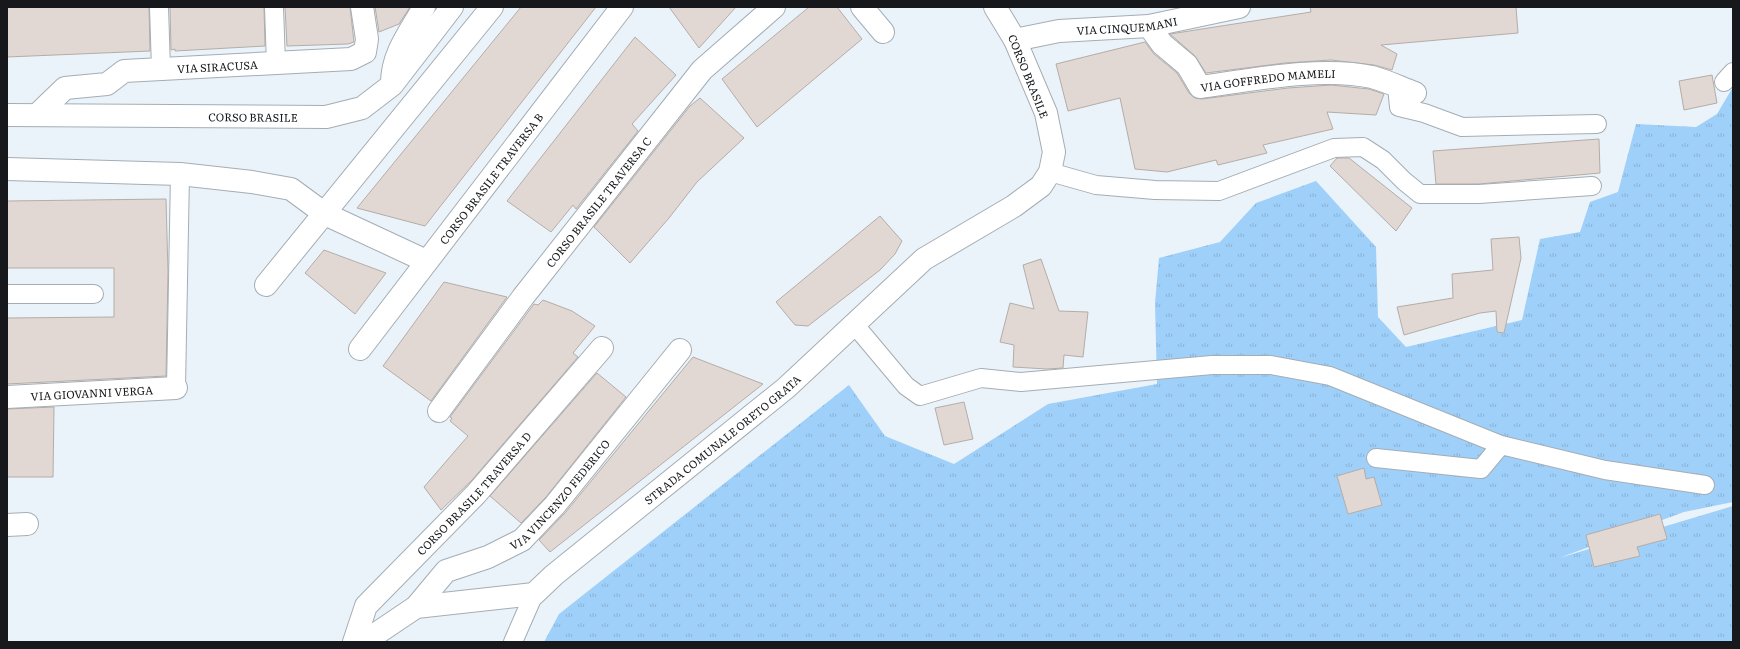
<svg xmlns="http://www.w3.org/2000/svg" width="1740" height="649" font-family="Literata,serif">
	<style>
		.grass { fill: url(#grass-tufts) }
		.building { fill: #e2d8d3; stroke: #b5aca7 }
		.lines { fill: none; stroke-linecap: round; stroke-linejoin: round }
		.lane-casing { stroke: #a5adb4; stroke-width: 20 }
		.street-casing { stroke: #a5adb4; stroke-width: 24 }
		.lane { stroke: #fff; stroke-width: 18 }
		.street { stroke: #fff; stroke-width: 22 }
		.labels { text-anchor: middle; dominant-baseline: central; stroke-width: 3; stroke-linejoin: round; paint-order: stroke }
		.street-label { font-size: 11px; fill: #16181b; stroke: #fff }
	</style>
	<defs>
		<pattern id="grass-tufts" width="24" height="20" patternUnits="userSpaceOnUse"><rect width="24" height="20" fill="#9fd0fa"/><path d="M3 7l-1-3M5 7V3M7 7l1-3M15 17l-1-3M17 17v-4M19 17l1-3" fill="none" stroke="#88b2d6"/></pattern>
	</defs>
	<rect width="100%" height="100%" fill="#eaf3fa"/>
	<path class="grass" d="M1733,87V502L1684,512L1559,558L1733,506V642H544L559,614L849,385L885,436L954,464L1048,404L1157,384L1155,303L1159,258L1220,242L1256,203L1316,181L1376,247L1378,317L1406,347L1522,320L1540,239L1580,232L1590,202L1618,192L1636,124L1696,127L1717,114Z"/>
	<path class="building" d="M7,7H149L150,51L7,57Z
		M170,7H264L265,46L175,51V49L171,50Z
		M285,7H350L354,42L348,44L287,46Z
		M375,7H410L399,24L379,32Z
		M521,7H596L425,226L357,208Z
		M669,7H736L699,48Z
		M809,7H837L862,39L757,127L722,79Z
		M1310,7H1516L1518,33L1381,45L1397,54L1392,70L1374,65L1331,60L1285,63L1206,73L1195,56L1170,34L1311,12Z
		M635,37L676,75L632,124L638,131L576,209L573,205L551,232L507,201Z
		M1145,42L1154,54L1177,73L1189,93L1195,98L1202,99L1288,88L1331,85L1369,89L1384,94L1376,115L1327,112L1333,129L1263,145L1267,153L1218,165L1216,160L1167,172L1135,169L1120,98L1068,111L1056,64Z
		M1712,75L1717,103L1684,110L1679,81Z
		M700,98L744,138L697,182L669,218L630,263L594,227L690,106Z
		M1599,139L1600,173L1479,184H1436L1433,151Z
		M1337,158H1349L1412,208L1396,231L1330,166Z
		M166,199L168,272L166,376L7,384V318L114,317V268H7V201Z
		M880,216L902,241L895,254L880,270L808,326L795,325L776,302Z
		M1519,237L1521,258L1504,333L1497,332L1496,311L1480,313L1404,335L1397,307L1453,298L1452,274L1493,270L1491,239Z
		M324,250L386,273L355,314L305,273Z
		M1041,259L1059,311L1088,312L1083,357L1064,355L1063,368L1047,369L1013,367L1014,345L1000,342L1010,303L1034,309L1023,265Z
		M444,282L507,297L431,401L383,366Z
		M543,300L572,311L595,326L573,353L578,357L472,480L441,510L424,487L468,436L450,421L452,418L450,417L534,304L538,305Z
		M693,357L763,384L550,552L539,540L565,513Z
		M597,373L626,397L546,497L521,523L490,496Z
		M964,402L973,439L944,445L935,408Z
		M54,407L53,477H7V409Z
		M1364,468L1366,479L1374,477L1382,505L1348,514L1337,476Z
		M1660,514L1667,539L1637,547L1640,556L1594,567L1586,535Z"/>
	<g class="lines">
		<defs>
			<path id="lane" d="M159,7L161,69
				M274,7L276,64
				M1724,82L1733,72
				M1397,86L1399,107L1424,113L1462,127L1597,124
				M1050,172L1096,185L1155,190L1219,191L1334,148L1363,147L1383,160L1404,181L1420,194H1479L1592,186
				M7,294H94
				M854,324L906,386L920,396L981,378L1021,382L1212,365H1271L1330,376L1501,445L1605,470L1705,485
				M176,388L180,174
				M1376,458L1481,469L1501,445
				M513,642L534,594"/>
			<g id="street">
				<path d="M862,7L883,32"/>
				<path id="s1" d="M1149,26L1162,44L1187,65L1200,87C1251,80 1322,66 1372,77C1387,81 1401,88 1415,93"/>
				<path id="s2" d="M1015,40L1059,31L1149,26L1239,7"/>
				<path d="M392,83C392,54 410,32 424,7"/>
				<path id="s3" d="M7,115L326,117L362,108L392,85L452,7"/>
				<path id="s4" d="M37,115L65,88L107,84L124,71L351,59L365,52L367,39L362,7"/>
				<path d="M7,169L180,174L252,182L291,189L325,214L426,261"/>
				<path d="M266,285L492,7"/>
				<path id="s5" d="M360,349L622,7"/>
				<path id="s6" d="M7,397L176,388"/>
				<path id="s7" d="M439,411L523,297L702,70L774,7"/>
				<path d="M7,525L27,524"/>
				<path id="s8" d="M416,607L446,571L488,557L522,540L555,505L680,350"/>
				<path id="s9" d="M354,642L366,606L476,494L602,348"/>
				<path id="s10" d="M364,642L416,607L534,594L554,575L786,388L924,259L1014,206L1041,186L1050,172L1054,152L1046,113L1015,40L995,7"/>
			</g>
		</defs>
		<use href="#lane" class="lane-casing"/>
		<use href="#street" class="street-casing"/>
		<use href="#lane" class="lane"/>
		<use href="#street" class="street"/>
	</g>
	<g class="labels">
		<g class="street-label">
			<text stroke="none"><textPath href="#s2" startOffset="113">VIA CINQUEMANI</textPath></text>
			<text stroke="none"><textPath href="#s4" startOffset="196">VIA SIRACUSA</textPath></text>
			<text transform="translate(1029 76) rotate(68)">CORSO BRASILE</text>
			<text stroke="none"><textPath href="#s1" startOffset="149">VIA GOFFREDO MAMELI</textPath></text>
			<text stroke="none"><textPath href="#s3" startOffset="246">CORSO BRASILE</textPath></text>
			<text stroke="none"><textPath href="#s5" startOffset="215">CORSO BRASILE TRAVERSA B</textPath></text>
			<text stroke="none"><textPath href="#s7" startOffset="263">CORSO BRASILE TRAVERSA C</textPath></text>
			<text stroke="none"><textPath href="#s6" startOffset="85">VIA GIOVANNI VERGA</textPath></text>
			<text stroke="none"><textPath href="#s10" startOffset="425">STRADA COMUNALE ORETO GRATA</textPath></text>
			<text stroke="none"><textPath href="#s8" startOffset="188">VIA VINCENZO FEDERICO</textPath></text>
			<text stroke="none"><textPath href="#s9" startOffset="194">CORSO BRASILE TRAVERSA D</textPath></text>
		</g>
	</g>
	<rect width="1740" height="649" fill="none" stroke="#16181b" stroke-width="16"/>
</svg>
